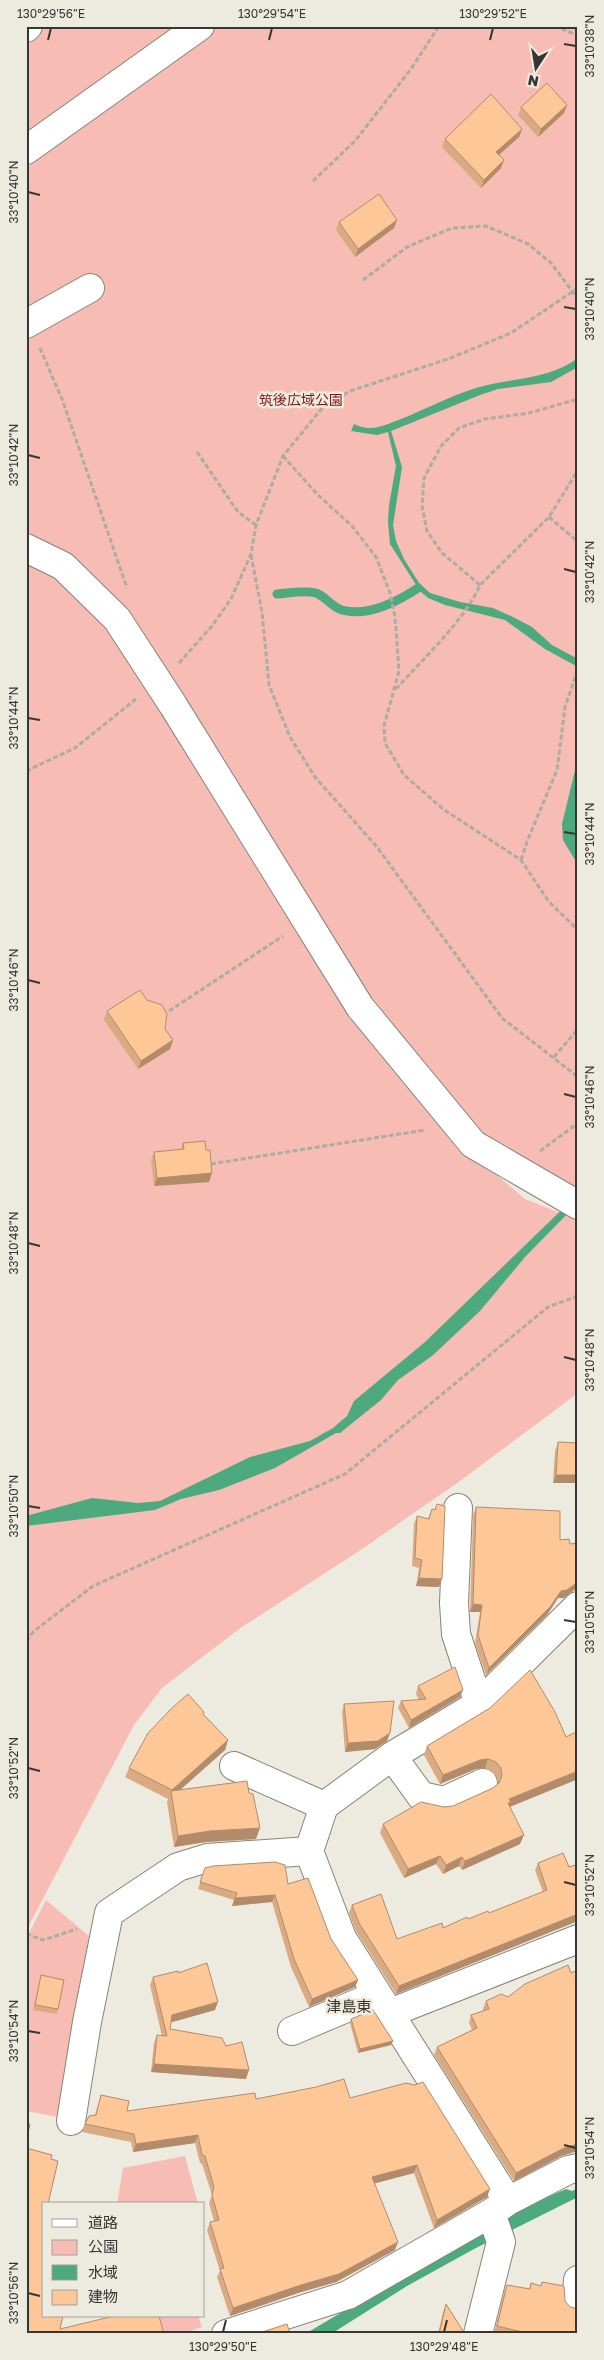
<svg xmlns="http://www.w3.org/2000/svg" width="604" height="2360" font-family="'Golos Text','Noto Sans JP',sans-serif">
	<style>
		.green { fill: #f7bcb3 }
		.water { fill: #4da97e }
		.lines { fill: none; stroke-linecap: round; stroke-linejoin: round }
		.stream { stroke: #4da97e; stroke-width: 9 }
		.minor-casing { stroke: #868479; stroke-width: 30 }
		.path { stroke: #adaba2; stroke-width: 3; stroke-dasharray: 5 2.5; stroke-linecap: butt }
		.minor { stroke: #fff; stroke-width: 28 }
		.wall { fill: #daab83 }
		.shaded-wall { fill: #b28b6a }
		.building { fill: #fec798; stroke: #b28b6a }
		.ticks { fill: none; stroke: #373632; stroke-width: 2 }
		.labels { text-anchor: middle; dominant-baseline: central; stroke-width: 5; stroke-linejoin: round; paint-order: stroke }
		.park-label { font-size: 14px; fill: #801813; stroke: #edeadf }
		.neighbourhood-label { font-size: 15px; fill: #343229; stroke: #edeadf }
		.neatline { fill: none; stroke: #373632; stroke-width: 2 }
		.ticks-label { font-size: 12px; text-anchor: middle; fill: #373632 }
	</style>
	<rect width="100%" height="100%" fill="#edeadf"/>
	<path class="green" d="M26,26H578V1193L481,1142L371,1006L166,685L26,537Z
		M26,564L49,573L78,598L106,628L453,1138L525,1199L578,1220V1393L460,1481L359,1551L239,1629L162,1688L134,1725L26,1931Z
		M46,1900L89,1936L58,2117L26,2111V1939Z
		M185,2156L198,2204H117L123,2168Z
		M154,2316H198L202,2327L182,2334H159Z"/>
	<path class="water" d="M578,358V367L551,382L498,389L480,395L391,431L402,467L393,525L396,541L404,559L419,583L430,593L460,602L493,608L513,617L532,627L552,645L578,659V667L545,649L505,620L445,605L428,598L420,591L390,544L388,522L389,505L396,466L388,432L377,435L351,431L354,424C370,433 385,425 401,419C426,409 450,396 476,388C510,378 548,380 578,358Z
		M578,758V865L563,840L562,824Z
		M578,1194V1203L525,1257L480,1311L432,1356L398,1380L381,1400L340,1433H336L275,1468L219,1490L181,1499L155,1510L26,1526V1516L92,1498L138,1503L160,1501L250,1457L310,1441L333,1428L347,1416L354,1401L425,1342Z
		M578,2188V2197L474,2249L407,2286L331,2334H305L504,2216L566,2189L572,2191Z"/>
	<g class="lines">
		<path class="stream" d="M277,594C290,593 304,590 316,593C325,596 332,607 342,610C368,617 397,602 418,588"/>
		<defs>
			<path id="minor" d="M26,28L28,26
				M26,150L200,26
				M26,324L90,288
				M26,548L63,566L117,619L173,705L360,1007L473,1144L578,1205
				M458,1508L454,1603L456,1634L479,1704
				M392,1756L421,1796L444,1801L483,1783
				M234,1766L324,1806
				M390,2013L578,1939
				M292,2031L377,1995
				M71,2121L87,2022L109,1913L178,1867L207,1858L309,1851
				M508,2201L342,1938L309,1851L324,1806L392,1756L479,1704L578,1606
				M576,2302L578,2280
				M226,2334L348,2295L491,2213L508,2201L568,2170L578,2168
				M478,2334L501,2242L491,2213"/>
		</defs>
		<use href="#minor" class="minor-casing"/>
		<path class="path" d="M457,26H556L578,36
			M313,181L355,141L411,69L439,26
			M363,280L407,247L452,228L486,226L528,244L551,263L578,299
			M40,348L62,399L127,588
			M197,452L238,512L256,525
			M283,456L318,495L352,526L376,557L390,593L395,617L399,671L384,726L385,743L404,775L443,809L521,860L549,902L578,930
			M549,517L578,542
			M251,555L262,612L269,685L290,737L315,777L377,847L502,1018L578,1077
			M480,585L442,553L427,531L422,506L424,478L441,446L459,428L485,419L529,413L578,399
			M179,663L212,626L231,599L251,554L256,525L283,456L323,407L350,391L448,359L511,333L578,288
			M396,689C422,660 465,620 480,585L549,517L578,470
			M26,771L75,748L136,699
			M521,860L528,839L557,770L565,707L578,669
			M169,1011L283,936
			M554,1057L578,1029
			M540,1151L578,1123
			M211,1164L425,1130
			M26,1641L34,1631L93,1586L345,1474L548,1307L578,1296
			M26,1934L43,1940L77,1929"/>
		<use href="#minor" class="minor"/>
	</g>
	<path class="wall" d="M521,107L564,113L538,137L518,115Z
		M522,129L519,137L499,155L501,168L481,188L442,147L445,139Z
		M339,222L394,228L355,257L336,230Z
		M107,1011L165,1029L173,1040L170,1049L138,1069L104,1020Z
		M183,1143L206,1150L212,1173L209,1182L154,1186L151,1160L154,1152L181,1150Z
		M558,1442L578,1443L553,1483L555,1451Z
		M437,1504L439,1587L416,1586L419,1568L412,1566L414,1524L417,1516L428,1519L432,1509L435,1510Z
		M476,1507L570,1544L574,1590L564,1598H558L547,1615L486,1675L475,1643L480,1612H470L473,1515Z
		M418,1686L460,1697L409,1728L398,1708L401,1701L419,1700L416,1694Z
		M344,1704L390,1733L387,1741L375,1749L345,1752L342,1712Z
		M490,1708L578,1779L510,1807L520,1844L462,1870L459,1866L443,1874L436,1864L404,1878L380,1833L383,1824L444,1807L453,1806L493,1788L498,1784L497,1777L492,1771L485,1768L476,1769L440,1784L424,1755L427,1746Z
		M203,1714L228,1740L225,1750L180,1790L256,1839L206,1842L174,1847L167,1802L168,1799L125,1777L129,1768Z
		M538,1863L569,1867L578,1864V1921L396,1994L356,1931L349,1913L352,1905L397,1939L443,1928L468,1919L489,1913L543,1892L535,1870Z
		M205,1868L288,1884L331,1939L358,1980L355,1987L309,2007L291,1967L272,1902L232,1906L234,1900L198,1889Z
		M178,1973L215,2010L171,2022L170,2029L226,2046L246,2079L151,2072L154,2043L157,2035L162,2036L150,1985L153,1977Z
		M571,1973L561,2156L514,2181L434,2055L437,2047L472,2030L469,2023L471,2015L483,2011V2009L486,2001L508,1997Z
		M41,1975L58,2009L57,2014L33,2010Z
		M351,2019L393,2041L391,2045L358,2053L350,2023Z
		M101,2095L127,2111L256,2099L350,2098L487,2197L434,2228L414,2173L374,2183L395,2250L336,2282L298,2293L230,2316L217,2277L220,2271L207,2230L210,2222L214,2221L209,2203L212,2195L202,2164L200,2163L195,2143L133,2152L131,2142L82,2132L85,2124L95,2115Z
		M542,2282L565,2301L578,2334H494L504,2293L507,2285L529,2289L531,2283L541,2286Z
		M446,2304L465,2334H438L443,2312Z"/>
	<path class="shaded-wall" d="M567,105L564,113L538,137L541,129Z
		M522,129L519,137L493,160L496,152Z
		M504,160L501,168L481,188L484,180Z
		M397,220L394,228L355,257L358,249Z
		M173,1040L170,1049L138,1069L141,1061Z
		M212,1173L209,1182L154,1186L157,1178Z
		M556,1475H578V1483H553Z
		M419,1578L442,1579L439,1587L416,1586Z
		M577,1582H578V1589L574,1590L564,1598H558L547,1615L486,1675L489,1668L561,1591Z
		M473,1604L482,1605L480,1612H470Z
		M463,1690L460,1697L409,1728L411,1720Z
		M390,1733L387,1741L375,1749L345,1752L348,1743Z
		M228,1740L225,1750L172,1797V1790Z
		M488,1759L485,1768L476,1769L440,1784L443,1775L480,1760Z
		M578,1771V1779L509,1807L508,1812L509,1799Z
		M260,1828L256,1839L206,1842L174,1847L178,1836L210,1831Z
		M524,1835L520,1844L462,1870L465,1861Z
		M440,1856L436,1864L404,1878L408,1869Z
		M462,1857L459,1866L443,1874L446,1865Z
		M275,1895L272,1902L232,1906L235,1898Z
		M578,1914V1921L396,1994L399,1986Z
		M358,1980L355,1987L309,2007L312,1999Z
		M218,2002L215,2010L169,2023L172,2015Z
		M393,2041L391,2045L358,2053L360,2049Z
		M154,2064L249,2070L246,2079L151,2072Z
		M198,2135L195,2143L133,2152L136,2144Z
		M578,2144V2151L561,2156L514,2181L516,2173L564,2148Z
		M417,2165L414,2173L369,2185L372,2177Z
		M490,2189L487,2197L434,2228L437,2220Z
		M398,2242L395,2250L336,2282L298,2293L230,2316L233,2308Z"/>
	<path class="building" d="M547,83L567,105L541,129L521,107Z
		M491,94L522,129L496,152L504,160L484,180L445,139Z
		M379,194L397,220L358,249L339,222Z
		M140,990L147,1000L162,1005L167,1014L165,1029L173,1040L141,1061L107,1011Z
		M205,1141L206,1150H210L212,1173L157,1178L154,1152L184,1149L183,1143Z
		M558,1442L578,1443V1475H556Z
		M437,1504L445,1506L442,1579L419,1578L422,1560L415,1558L417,1516L429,1519L432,1509L435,1510Z
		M476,1507L560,1511V1540L569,1539L570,1544L578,1543V1582L567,1590L561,1591L550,1607L489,1668L478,1635L482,1605L473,1604Z
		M455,1667L463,1690L411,1720L401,1701L426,1699L418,1686Z
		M530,1670L555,1712L566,1737L578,1731V1771L509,1799L511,1803H508L524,1835L465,1861L462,1857L446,1865L440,1856L408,1869L383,1824L421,1802L444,1807L453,1806L493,1788L499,1783L502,1776L501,1768L496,1762L488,1759L480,1760L443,1775L427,1746L490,1708Z
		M188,1694L204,1712L203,1714L228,1740L172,1790L129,1768L148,1733L172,1708Z
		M394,1701L390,1733L378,1741L348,1743L344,1704Z
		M247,1781L249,1793L253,1794L260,1828L210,1831L178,1836L171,1791Z
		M563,1853L569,1867L578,1864V1914L399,1986L359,1923L352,1905L381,1894L397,1939L442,1923L443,1928L467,1917L468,1919L488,1911L489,1913L547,1890L538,1863Z
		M275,1862L285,1865L288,1884L308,1878L331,1939L358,1980L312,1999L294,1959L275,1895L235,1898L237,1893L200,1882L205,1868L213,1866Z
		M207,1963L218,2002L172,2015L170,2029L222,2038L226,2046L242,2042L249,2070L154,2064L157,2035L167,2036L153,1977L178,1971V1973Z
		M568,1965L571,1973L578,1970V2144L564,2148L516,2173L437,2047L477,2028L471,2015L489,2009L486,2001L501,1994L508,1997L525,1984Z
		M41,1975L64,1980L58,2009L35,2005Z
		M373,2010L393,2041L360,2049L351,2019Z
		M344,2079L350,2098L406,2083L415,2085L423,2082L490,2189L437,2220L417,2165L372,2177L398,2242L339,2274L301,2285L233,2308L220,2269L224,2268L210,2222L219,2220L212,2195L214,2187L205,2156L202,2155L198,2135L136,2144L134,2134L85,2124L89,2116L96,2115L101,2095L129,2101L127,2111L255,2093L256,2099L316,2087Z
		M26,2123L30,2124L26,2143Z
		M26,2148L52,2155L51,2159L58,2161L48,2204H44L43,2225H44V2316H63L60,2329L114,2316H159L164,2334H26Z
		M542,2282L564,2286L565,2301L570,2307L578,2309V2334H531L497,2326L507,2285L530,2289L531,2283L541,2286Z
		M446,2304L465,2334H439Z
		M287,2324L290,2334H256Z"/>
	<path class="ticks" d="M48,40L51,28M269,40L272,28M490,40L493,28M564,44L576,46M28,192L40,195M564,307L576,309M28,455L40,458M564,569L576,572M28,718L40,720M564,832L576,834M28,980L40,983M564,1094L576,1097M28,1243L40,1246M564,1357L576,1360M28,1506L40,1508M564,1620L576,1622M28,1768L40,1771M564,1882L576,1885M28,2031L40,2033M564,2145L576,2148M28,2293L40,2296M223,2332L226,2320M444,2332L447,2320"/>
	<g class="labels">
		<g class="park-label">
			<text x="301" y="399">筑後広域公園</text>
		</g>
		<g class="neighbourhood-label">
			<text x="349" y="2006">津島東</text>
		</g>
	</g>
	<rect width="604" height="2360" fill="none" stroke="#edeadf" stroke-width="55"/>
	<rect x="42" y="2202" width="162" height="115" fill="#edeadf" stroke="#a4a29a"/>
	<rect x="52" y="2219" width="25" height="8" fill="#ffffff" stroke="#a4a29a"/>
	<text x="88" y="2228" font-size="15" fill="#373632">道路</text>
	<rect x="52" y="2240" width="25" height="15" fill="#f7bcb3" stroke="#a4a29a"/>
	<text x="88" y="2252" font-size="15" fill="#373632">公園</text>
	<rect x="52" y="2265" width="25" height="15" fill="#4da97e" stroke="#a4a29a"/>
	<text x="88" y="2278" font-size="15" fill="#373632">水域</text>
	<rect x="52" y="2290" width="25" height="15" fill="#fec798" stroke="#a4a29a"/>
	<text x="88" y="2302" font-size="15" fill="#373632">建物</text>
	<g transform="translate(536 68) rotate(192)" stroke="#edeadf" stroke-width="4" paint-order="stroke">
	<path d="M0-4L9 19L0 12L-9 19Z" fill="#373632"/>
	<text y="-8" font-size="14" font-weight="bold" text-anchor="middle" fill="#373632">N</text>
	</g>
	<rect x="28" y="28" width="548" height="2304" class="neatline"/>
	<g class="ticks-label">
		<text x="51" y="18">130°29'56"E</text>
		<text x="272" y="18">130°29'54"E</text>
		<text x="493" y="18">130°29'52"E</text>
		<text transform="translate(590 46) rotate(-90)" y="4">33°10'38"N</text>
		<text transform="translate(14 192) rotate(-90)" y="4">33°10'40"N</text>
		<text transform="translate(590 309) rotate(-90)" y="4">33°10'40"N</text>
		<text transform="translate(14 455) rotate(-90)" y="4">33°10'42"N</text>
		<text transform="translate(590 572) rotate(-90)" y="4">33°10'42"N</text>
		<text transform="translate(14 718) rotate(-90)" y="4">33°10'44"N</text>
		<text transform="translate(590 834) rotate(-90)" y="4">33°10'44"N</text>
		<text transform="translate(14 980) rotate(-90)" y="4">33°10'46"N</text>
		<text transform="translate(590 1097) rotate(-90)" y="4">33°10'46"N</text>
		<text transform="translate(14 1243) rotate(-90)" y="4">33°10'48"N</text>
		<text transform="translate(590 1360) rotate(-90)" y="4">33°10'48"N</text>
		<text transform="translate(14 1506) rotate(-90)" y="4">33°10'50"N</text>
		<text transform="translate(590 1622) rotate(-90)" y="4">33°10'50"N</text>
		<text transform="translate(14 1768) rotate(-90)" y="4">33°10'52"N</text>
		<text transform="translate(590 1885) rotate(-90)" y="4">33°10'52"N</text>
		<text transform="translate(14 2031) rotate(-90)" y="4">33°10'54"N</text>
		<text transform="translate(590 2148) rotate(-90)" y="4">33°10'54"N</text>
		<text transform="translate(14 2293) rotate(-90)" y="4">33°10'56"N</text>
		<text x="223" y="2351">130°29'50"E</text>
		<text x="444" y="2351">130°29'48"E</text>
	</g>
</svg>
